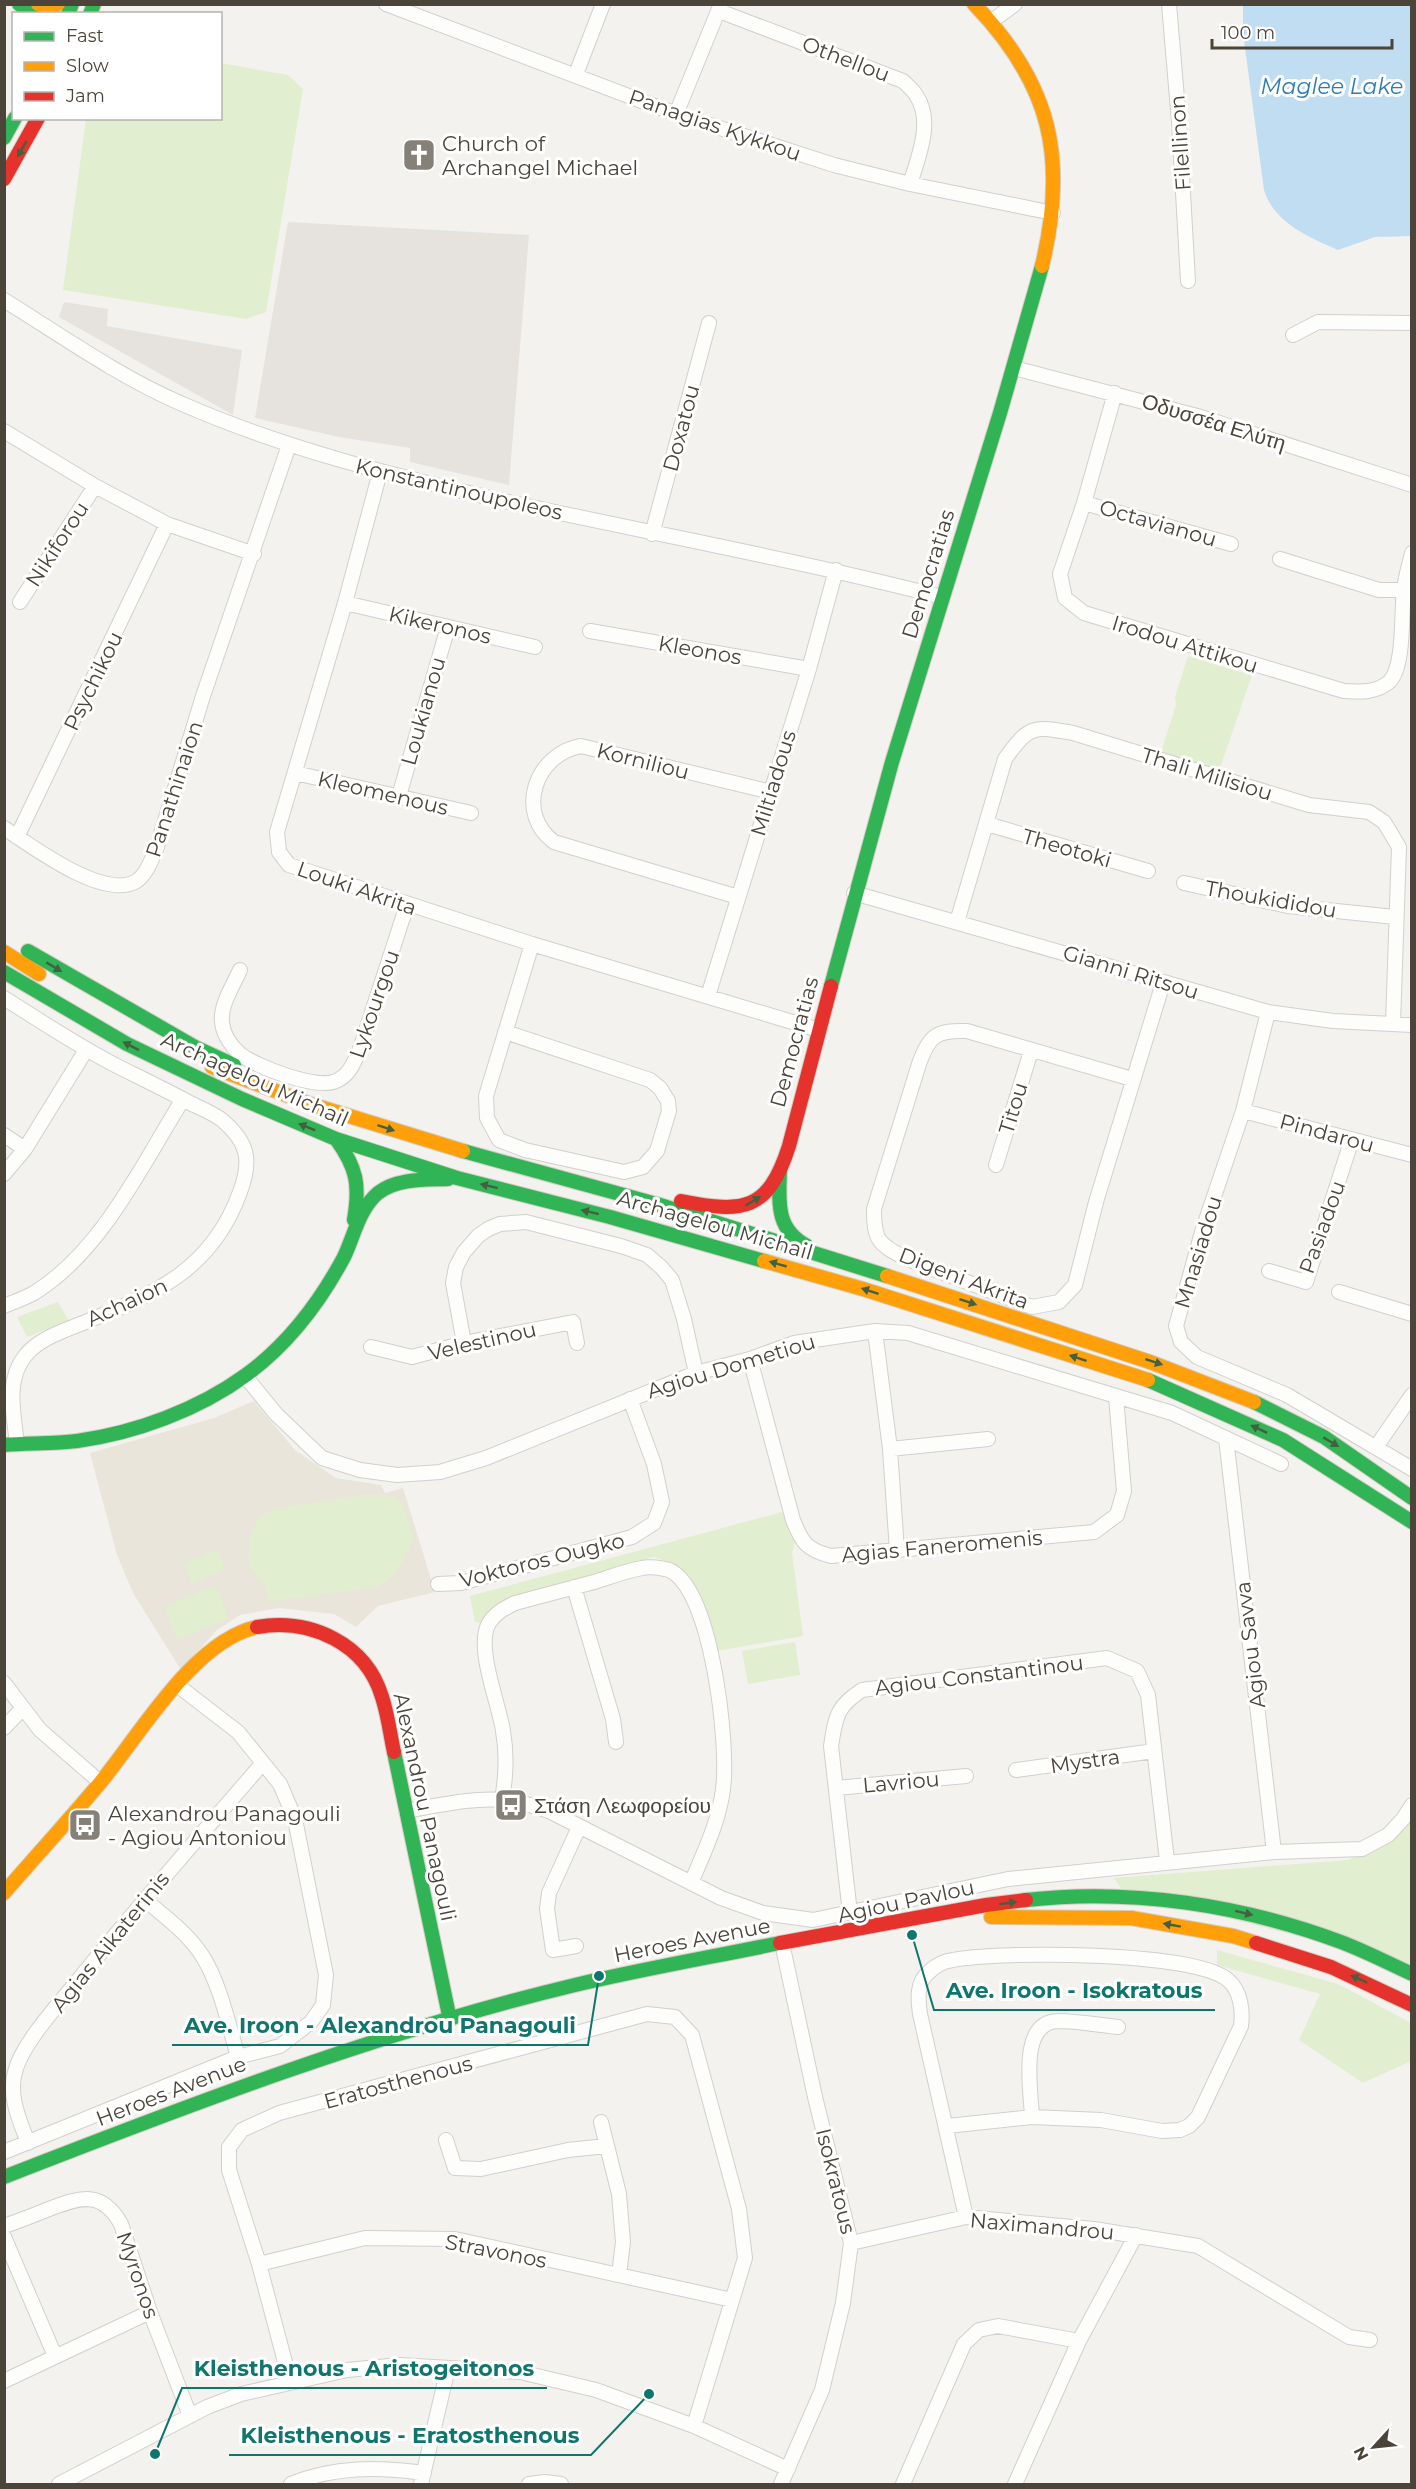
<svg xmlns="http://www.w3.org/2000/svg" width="1416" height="2489" font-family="Montserrat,sans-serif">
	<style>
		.education { fill: #eae5da }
		.green { fill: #e1eecf }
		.parking { fill: #e6e3df }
		.water { fill: #c0ddf1 }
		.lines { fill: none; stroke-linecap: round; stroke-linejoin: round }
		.street-casing { stroke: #d2d0cb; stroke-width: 16 }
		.fast-casing { stroke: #d3cfc5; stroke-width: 16 }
		.slow-casing { stroke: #d3cfc5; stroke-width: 16 }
		.jam-casing { stroke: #d3cfc5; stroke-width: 16 }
		.street { stroke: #fdfdfc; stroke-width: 14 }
		.fast { stroke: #30b455; stroke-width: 14 }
		.slow { stroke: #ff9f0a; stroke-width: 14 }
		.jam { stroke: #e5322d; stroke-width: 14 }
		.oneway { fill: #446040 }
		.labels { text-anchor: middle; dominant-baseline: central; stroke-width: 6; stroke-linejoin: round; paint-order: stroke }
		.street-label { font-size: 21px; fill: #4b4439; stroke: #fff }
		.poi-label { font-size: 21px; fill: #4b4439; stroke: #fff; text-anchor: start }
		.water-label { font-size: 22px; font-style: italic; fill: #2e7ab2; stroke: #fff }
		.leader { fill: none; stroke: #0f766e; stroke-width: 2 }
		.callout-dot { fill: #0f766e; stroke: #fff; stroke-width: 2 }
		.callout-label { font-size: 22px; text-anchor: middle; font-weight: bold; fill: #0f766e; stroke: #fff; stroke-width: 6; stroke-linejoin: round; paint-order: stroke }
	</style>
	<rect width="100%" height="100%" fill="#f4f2ee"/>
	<path class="education" d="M254,1401L295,1450L336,1478L381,1485L385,1493L403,1488L435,1592L378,1606L356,1627L334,1614L279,1608L240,1615L217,1630L181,1670L133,1593L117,1555L90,1453L214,1418Z"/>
	<path class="green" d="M221,63L288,75L303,89L266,312L246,319L63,290L86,119L220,118Z
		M1188,656L1252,675L1219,771L1161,752L1176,705L1175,697Z
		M58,1302L69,1321L27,1337L17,1317Z
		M366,1494L394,1496L401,1503L410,1525L413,1538L409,1549L395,1575L379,1587L268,1602L264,1584L253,1571L248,1559L250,1537L260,1516L274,1509Z
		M782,1512L795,1542L792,1553L803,1636L717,1651C709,1621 704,1585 677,1566C671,1562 661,1560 654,1557L512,1598L483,1624L475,1622L470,1596Z
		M217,1549L225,1569L192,1584L184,1564Z
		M215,1586L229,1618L178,1640L164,1607Z
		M795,1642L800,1675L748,1684L742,1651Z
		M1411,1813V1966L1122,1890L1114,1878L1348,1860L1397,1834Z
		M1217,1950L1338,1984L1411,2023V2061L1363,2083L1299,2040L1320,1994L1217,1965Z"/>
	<path class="parking" d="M288,222L529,235L509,485L410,462V448L339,437L255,418Z
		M64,302L108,309L107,326L242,350L233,415L59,317Z"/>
	<path class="water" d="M1243,5H1411V236L1375,237L1338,250C1309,237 1274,223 1264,190L1243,33Z"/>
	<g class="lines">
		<defs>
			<path id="street" d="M386,4L676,114L834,165L910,184L1053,213
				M1169,4L1179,122L1188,281
				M719,11L903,81C907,85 913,90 916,95C934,121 918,158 910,184
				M992,21L1015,4
				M576,74L603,4
				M676,114L721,4
				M4,300C62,336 118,376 180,403C285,449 394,476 504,501C650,533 797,560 942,597
				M1293,335L1318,322L1412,323
				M1014,368L1201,417L1412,485
				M1115,393L1084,503L1060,574L1065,598L1084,613L1344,691C1360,692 1376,693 1389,682C1405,667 1401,612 1404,590C1405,578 1409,566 1412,553
				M4,431L95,486L167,524L254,554
				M380,472L345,603L277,832L279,852L289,865L532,944L819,1030
				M1084,503L1231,544
				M652,534L709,323
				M1280,559L1379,590H1404
				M20,602L95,486
				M345,603L535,647
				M590,631L809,669
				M295,773L471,813
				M399,796L448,627
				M987,824L1148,871
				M4,828C33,847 102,899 135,882C147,875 152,858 157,847L203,696L289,445
				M17,837L167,524
				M1184,883L1288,906L1395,917
				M854,893L1268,1012L1333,1021L1412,1025
				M738,897L554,842C515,813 535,754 581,746L771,792
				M957,922L1005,759C1029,725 1034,726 1073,733L1309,805L1369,812L1384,822L1399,847L1393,1024
				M240,970C233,986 220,1005 222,1022C223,1034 231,1046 240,1054C257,1067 317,1090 336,1081C350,1075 354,1062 360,1049L407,905
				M708,996L809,669L836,570
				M4,998C42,1022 78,1046 117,1066C141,1078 166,1090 190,1103C200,1108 213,1113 222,1120C248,1142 252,1160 240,1192C212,1270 155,1294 83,1323C63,1331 38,1339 25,1356C5,1381 14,1415 17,1444
				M1268,1012L1243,1111L1202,1232L1176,1326L1181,1342L1197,1357L1287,1395L1412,1469
				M505,1032L650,1080L660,1088L668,1101L669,1111L657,1151L643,1167L624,1172L525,1150L499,1140L487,1118L486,1096L532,944
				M1132,1079L967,1031C937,1030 929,1035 919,1064L874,1209C874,1240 878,1244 905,1258L1032,1307L1059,1302L1075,1285L1096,1202L1163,983
				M1243,1111L1412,1155
				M4,1135L25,1149
				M996,1165L1031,1051
				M4,1174L25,1149L86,1050
				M1269,1271L1306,1282L1352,1139
				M1339,1292L1412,1314
				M4,1306C14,1302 25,1298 34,1293C102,1251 142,1165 183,1099
				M875,1331L890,1449L897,1551
				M464,1343L453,1283L456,1267L464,1252L478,1236L488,1229L500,1224L526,1222L621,1246L647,1255L661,1267L672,1280L684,1319L696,1373
				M371,1347L412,1357L464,1343L573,1322L577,1343
				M750,1359L793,1520C802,1543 807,1550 831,1556L1094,1532L1117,1515L1124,1491L1116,1397
				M245,1376L276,1414L322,1458L360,1470L397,1475L440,1472L486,1458L696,1373L750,1359L794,1343L875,1331L908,1333L1172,1413L1281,1464
				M1226,1438L1274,1852
				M1376,1447L1412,1395
				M890,1449L988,1439
				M438,1584L461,1583L632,1537L654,1523L662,1502L654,1464L630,1399
				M574,1587L613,1719L616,1742
				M4,1683L40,1730L100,1782
				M4,1728L22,1709
				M1016,1770L1154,1751
				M836,1788L966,1776
				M502,1799C506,1777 507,1754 503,1731C499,1703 475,1647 489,1623C495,1613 505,1608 515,1603C541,1596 568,1589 594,1582C610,1577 626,1571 642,1568C649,1566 663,1568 669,1570C712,1588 729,1746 723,1789C719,1822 704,1852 691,1883
				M406,1811C436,1806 474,1797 503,1800C519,1801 534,1806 549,1811L721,1898L763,1913L813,1920L1008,1879L1274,1852L1362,1849L1388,1835L1403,1819L1412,1805
				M144,1899C164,1916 189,1934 203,1957C220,1984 229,2026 238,2057
				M850,1913L831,1746C836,1716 836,1707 862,1690L1107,1658L1137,1671L1148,1695L1167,1861
				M576,1946L553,1950L547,1909L549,1893L579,1827
				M1032,2117C1031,2090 1018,2022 1058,2021C1077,2021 1098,2025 1118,2027
				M601,2122L619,2194L623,2242L619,2275
				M947,2126L1032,2117L1101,2120L1162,2131L1180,2130L1189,2126L1198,2117L1241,2026C1243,2011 1241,1991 1228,1980C1194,1951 1000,1951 953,1960C944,1961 935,1966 929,1972C916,1982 918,2000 920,2014L966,2217
				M446,2140L455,2168L481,2169L568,2150L606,2146
				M28,2143C20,2121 8,2096 15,2072C22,2043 60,2003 79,1979C139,1905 201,1834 263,1763
				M4,2152L238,2057L280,2046L311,2022L323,2005L326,1975L295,1819L280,1784L238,1732L177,1685
				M4,2226C19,2221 34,2215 49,2209C80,2197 102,2190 121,2224L150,2312L190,2416
				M4,2237L55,2356
				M851,2243L966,2217L1094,2229L1198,2246L1349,2337L1370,2340
				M259,2264L365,2238L455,2239L732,2300
				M4,2381L150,2312
				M290,2381L259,2264L229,2170V2147L242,2130L279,2113L647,2014L675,2017L692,2035L739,2209L745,2258L694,2426
				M59,2484L207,2407L241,2394L347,2370L400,2365L520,2372L596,2390L694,2426L788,2469
				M291,2484C335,2466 378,2467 424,2473
				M421,2484L448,2368
				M529,2484L545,2482L561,2484
				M781,2484L822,2390L843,2303L851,2243L815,2097L782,1943
				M903,2484L964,2344L979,2330L998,2326L1079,2341
				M1015,2484L1079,2341L1136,2235"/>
			<path id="fast" d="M19,4L32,14
				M68,14L72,4
				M90,14L94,4
				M4,138L15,118
				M28,951L195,1047L234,1065
				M4,972L127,1044L242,1099L336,1139L457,1178L610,1217L764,1261
				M831,986L892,762L1000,413L1042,266
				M336,1139C357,1168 360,1185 354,1220
				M463,1151L660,1205L887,1276
				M780,1170C779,1202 775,1229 807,1246
				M1148,1380L1283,1440L1412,1522
				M1254,1402L1324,1437L1412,1498
				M4,1445C28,1443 53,1444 77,1441C135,1433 198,1410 246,1375C287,1345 320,1302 344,1257C354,1236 359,1209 378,1193C397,1178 425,1180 448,1179
				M394,1752L450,2020
				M1026,1900C1131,1888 1242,1905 1341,1942C1365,1951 1388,1963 1412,1974
				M4,2177C191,2104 379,2032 575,1985C643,1969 712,1957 780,1943"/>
			<path id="slow" d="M38,4H58
				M974,4C1051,84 1068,158 1042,266
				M4,952L39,974
				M212,1067L310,1104L463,1151
				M764,1261L863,1289L1148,1380
				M887,1276L1150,1362L1254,1402
				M4,1893C36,1856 69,1820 100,1783C140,1735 193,1641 257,1627
				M991,1917L1131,1918L1233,1936L1256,1943"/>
			<path id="jam" d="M4,179L38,118
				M681,1201C743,1213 768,1212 789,1146L831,986
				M257,1627C310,1618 366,1643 382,1697C388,1715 390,1734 394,1752
				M780,1943L986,1905L1026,1900
				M1256,1943L1331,1967L1412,2005"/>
		</defs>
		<use href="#street" class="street-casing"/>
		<use href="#fast" class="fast-casing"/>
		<use href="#slow" class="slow-casing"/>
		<use href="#jam" class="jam-casing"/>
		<use href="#street" class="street"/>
		<use href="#fast" class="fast"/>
		<use href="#slow" class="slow"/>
		<use href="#jam" class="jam"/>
	</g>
	<defs><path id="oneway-solid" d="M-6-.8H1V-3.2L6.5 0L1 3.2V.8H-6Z" transform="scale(1.5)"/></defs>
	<g class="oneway">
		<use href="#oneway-solid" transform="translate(22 149) rotate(120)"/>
		<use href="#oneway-solid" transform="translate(54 967) rotate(31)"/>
		<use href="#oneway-solid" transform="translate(131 1046) rotate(-153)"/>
		<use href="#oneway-solid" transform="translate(307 1127) rotate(-158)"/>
		<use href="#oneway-solid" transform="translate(386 1128) rotate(18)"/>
		<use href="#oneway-solid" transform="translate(489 1186) rotate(-166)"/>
		<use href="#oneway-solid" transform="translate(753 1201) rotate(-31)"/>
		<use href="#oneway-solid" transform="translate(590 1212) rotate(-166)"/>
		<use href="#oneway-solid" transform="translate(778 1264) rotate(-164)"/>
		<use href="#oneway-solid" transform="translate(870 1291) rotate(-162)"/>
		<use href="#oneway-solid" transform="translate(968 1302) rotate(18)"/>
		<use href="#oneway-solid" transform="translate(1078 1358) rotate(-162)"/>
		<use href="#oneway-solid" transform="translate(1154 1362) rotate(18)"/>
		<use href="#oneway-solid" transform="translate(1259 1429) rotate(-155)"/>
		<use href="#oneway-solid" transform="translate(1331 1442) rotate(31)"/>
		<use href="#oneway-solid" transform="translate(1008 1903) rotate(-7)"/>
		<use href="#oneway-solid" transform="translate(1244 1913) rotate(14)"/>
		<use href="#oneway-solid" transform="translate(1172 1925) rotate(-170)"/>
		<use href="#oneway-solid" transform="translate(1359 1979) rotate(-156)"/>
	</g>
	<defs>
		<symbol id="church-square" viewBox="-11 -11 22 22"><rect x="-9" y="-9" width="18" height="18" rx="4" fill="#868178" stroke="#fff"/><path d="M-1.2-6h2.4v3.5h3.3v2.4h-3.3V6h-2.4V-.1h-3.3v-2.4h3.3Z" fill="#fff"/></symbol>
		<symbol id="bus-square" viewBox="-11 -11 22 22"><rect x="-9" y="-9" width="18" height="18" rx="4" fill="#868178" stroke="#fff"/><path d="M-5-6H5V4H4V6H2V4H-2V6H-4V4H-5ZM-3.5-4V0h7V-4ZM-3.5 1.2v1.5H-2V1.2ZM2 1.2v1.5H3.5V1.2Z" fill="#fff"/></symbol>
	</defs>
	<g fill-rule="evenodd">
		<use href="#church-square" x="400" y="136" width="38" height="38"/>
		<use href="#bus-square" x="492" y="1786" width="38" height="38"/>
		<use href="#bus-square" x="66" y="1806" width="38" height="38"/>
	</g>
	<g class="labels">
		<g class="street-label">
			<text transform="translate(846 59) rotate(21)">Othellou</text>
			<text transform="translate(715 125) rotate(19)">Panagias Kykkou</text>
			<text transform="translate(1180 143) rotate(-94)">Filellinon</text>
			<text transform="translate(1214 422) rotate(17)">Οδυσσέα Ελύτη</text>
			<text transform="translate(681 428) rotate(-75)">Doxatou</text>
			<text transform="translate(459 489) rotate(13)">Konstantinoupoleos</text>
			<text transform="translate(1158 523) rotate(16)">Octavianou</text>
			<text transform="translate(57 544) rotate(-57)">Nikiforou</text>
			<text transform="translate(928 574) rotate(-73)">Democratias</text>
			<text transform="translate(440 625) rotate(13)">Kikeronos</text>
			<text transform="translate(1185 644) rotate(17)">Irodou Attikou</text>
			<text transform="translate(700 650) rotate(10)">Kleonos</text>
			<text transform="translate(93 681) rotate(-64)">Psychikou</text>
			<text transform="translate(423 711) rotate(-74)">Loukianou</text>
			<text transform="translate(643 761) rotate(14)">Korniliou</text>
			<text transform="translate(1207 774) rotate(17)">Thali Milisiou</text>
			<text transform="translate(773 783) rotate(-73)">Miltiadous</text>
			<text transform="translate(174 789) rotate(-72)">Panathinaion</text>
			<text transform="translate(383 793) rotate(13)">Kleomenous</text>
			<text transform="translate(1067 848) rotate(16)">Theotoki</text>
			<text transform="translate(357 888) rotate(19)">Louki Akrita</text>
			<text transform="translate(1271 899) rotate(10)">Thoukididou</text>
			<text transform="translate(1131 972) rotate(17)">Gianni Ritsou</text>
			<text transform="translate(374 1004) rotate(-71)">Lykourgou</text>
			<text transform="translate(794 1042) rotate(-75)">Democratias</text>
			<text transform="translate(255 1079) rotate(24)">Archagelou Michail</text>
			<text transform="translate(1013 1108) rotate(-73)">Titou</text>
			<text transform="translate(1327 1133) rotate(15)">Pindarou</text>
			<text transform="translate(715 1225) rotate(16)">Archagelou Michail</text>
			<text transform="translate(1322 1227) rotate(-70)">Pasiadou</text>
			<text transform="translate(1198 1252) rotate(-73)">Mnasiadou</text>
			<text transform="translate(964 1278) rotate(21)">Digeni Akrita</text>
			<text transform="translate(127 1302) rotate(-25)">Achaion</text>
			<text transform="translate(482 1341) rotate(-13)">Velestinou</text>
			<text transform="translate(731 1366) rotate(-17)">Agiou Dometiou</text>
			<text transform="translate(942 1546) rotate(-5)">Agias Faneromenis</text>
			<text transform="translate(542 1560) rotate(-14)">Voktoros Ougko</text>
			<text transform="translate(1250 1645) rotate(-97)">Agiou Savva</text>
			<text transform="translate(979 1675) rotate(-7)">Agiou Constantinou</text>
			<text transform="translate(1085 1761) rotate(-8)">Mystra</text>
			<text transform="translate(901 1782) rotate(-5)">Lavriou</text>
			<text transform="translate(425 1807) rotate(78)">Alexandrou Panagouli</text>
			<text transform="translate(906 1901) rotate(-12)">Agiou Pavlou</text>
			<text transform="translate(692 1940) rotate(-11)">Heroes Avenue</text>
			<text transform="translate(110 1942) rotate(-51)">Agias Aikaterinis</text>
			<text transform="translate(398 2082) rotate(-15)">Eratosthenous</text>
			<text transform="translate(171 2091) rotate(-21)">Heroes Avenue</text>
			<text transform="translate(836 2181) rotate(76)">Isokratous</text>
			<text transform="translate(1042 2226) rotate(5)">Naximandrou</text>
			<text transform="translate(496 2251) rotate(11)">Stravonos</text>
			<text transform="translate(138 2275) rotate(71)">Myronos</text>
		</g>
		<g class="poi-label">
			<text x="442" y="143">Church of<tspan x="442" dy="24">Archangel Michael</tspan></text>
			<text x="534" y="1805">Στάση Λεωφορείου</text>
			<text x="108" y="1813">Alexandrou Panagouli<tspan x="108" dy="24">- Agiou Antoniou</tspan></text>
		</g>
		<g class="water-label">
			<text x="1332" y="86">Maglee Lake</text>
		</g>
	</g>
	<path class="leader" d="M912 1935L934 2010H1215M599 1976L588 2045H172M155 2454L182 2388H547M649 2394L591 2455H229"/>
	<g class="callout-dot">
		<circle cx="912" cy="1935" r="6"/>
		<circle cx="599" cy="1976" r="6"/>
		<circle cx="155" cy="2454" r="6"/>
		<circle cx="649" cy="2394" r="6"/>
	</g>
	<g class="callout-label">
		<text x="1074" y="1998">Ave. Iroon - Isokratous</text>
		<text x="380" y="2033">Ave. Iroon - Alexandrou Panagouli</text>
		<text x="364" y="2376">Kleisthenous - Aristogeitonos</text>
		<text x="410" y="2443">Kleisthenous - Eratosthenous</text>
	</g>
	<rect width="1416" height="2489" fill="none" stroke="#4b4439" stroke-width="12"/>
	<rect x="12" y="12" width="210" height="108" fill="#ffffff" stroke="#b7b4b0" stroke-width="1.5"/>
	<rect x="24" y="32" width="30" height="9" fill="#30b455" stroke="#b7b4b0" stroke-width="1.5"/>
	<text x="66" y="42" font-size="18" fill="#4b4439">Fast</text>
	<rect x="24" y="62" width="30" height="9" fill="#ff9f0a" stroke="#b7b4b0" stroke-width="1.5"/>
	<text x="66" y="72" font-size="18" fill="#4b4439">Slow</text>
	<rect x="24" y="92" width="30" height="9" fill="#e5322d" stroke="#b7b4b0" stroke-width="1.5"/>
	<text x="66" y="102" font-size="18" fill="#4b4439">Jam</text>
	<g transform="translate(1374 2447) rotate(243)" stroke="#ffffff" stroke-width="4.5" paint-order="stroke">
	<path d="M0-4.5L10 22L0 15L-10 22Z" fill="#4b4439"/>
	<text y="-9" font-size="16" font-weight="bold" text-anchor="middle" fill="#4b4439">N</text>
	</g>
	<path d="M1212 39v9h180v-9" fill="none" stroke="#4b4439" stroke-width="3"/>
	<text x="1221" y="39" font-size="18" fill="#4b4439" stroke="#ffffff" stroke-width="4.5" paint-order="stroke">100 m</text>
</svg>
